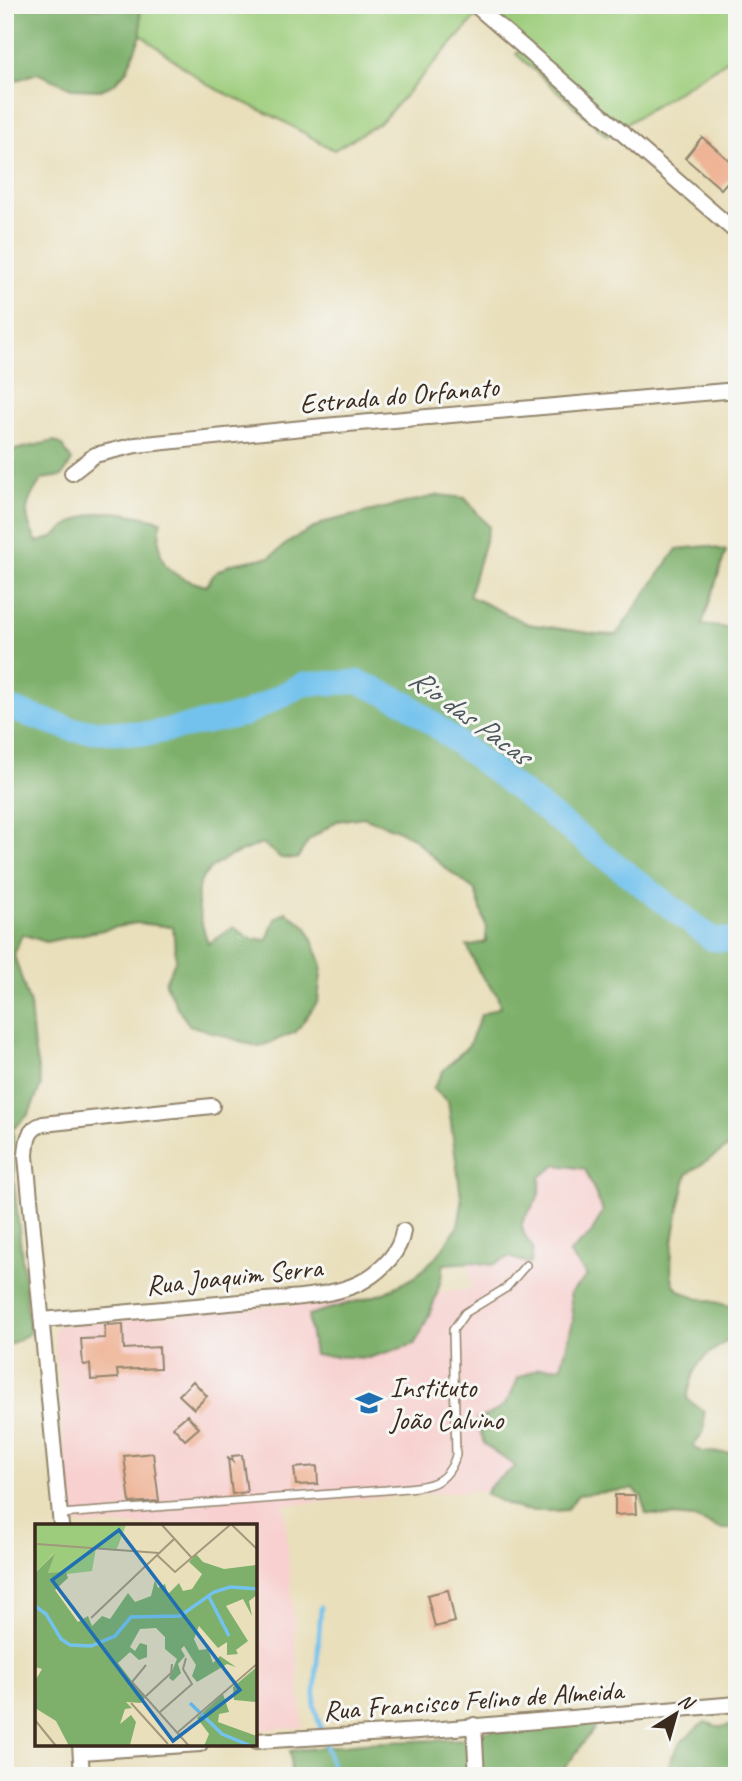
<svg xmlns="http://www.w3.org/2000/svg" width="742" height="1781" font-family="Caveat,sans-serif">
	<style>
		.built { fill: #f7d0cf }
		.green { fill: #9dcd7c; stroke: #6c7c4d; stroke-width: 2 }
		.forest { fill: #7eb06c; stroke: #5c6d45; stroke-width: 2 }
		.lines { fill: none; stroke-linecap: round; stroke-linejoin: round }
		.stream { stroke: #73c2ee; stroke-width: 4.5 }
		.river { stroke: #73c2ee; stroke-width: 24 }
		.building { fill: #efb496 }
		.service-casing { stroke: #92846c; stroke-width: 10 }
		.minor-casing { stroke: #92846c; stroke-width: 18 }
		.service { stroke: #fff; stroke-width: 7 }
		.minor { stroke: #fff; stroke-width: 14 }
		.labels { text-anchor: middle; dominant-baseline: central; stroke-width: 6; stroke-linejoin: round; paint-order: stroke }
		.street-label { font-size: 28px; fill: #3b2a1e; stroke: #f6f6f2 }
		.poi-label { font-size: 28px; fill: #3b2a1e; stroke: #f6f6f2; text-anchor: start }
		.water-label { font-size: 30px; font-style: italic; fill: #4c585c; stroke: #f6f6f2 }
		.inset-river { fill: none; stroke: #73c2ee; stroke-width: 3.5 }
		.inset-road { fill: none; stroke: #a3977c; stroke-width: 2 }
		.view { fill: #1f6fb2; fill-opacity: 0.15; stroke: #1f6fb2; stroke-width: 3.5 }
		.inset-edge { fill: none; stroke: #3b2a1e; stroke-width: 3.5 }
	</style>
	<rect width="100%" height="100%" fill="#f6f6f2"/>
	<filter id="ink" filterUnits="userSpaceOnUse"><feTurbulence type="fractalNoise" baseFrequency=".0143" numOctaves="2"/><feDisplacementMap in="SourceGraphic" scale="14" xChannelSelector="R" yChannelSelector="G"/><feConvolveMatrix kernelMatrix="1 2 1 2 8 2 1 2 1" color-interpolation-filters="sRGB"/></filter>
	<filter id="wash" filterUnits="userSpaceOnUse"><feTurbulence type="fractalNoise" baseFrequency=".00686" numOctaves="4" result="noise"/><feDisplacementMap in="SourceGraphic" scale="28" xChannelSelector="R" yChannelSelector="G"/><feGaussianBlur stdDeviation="1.57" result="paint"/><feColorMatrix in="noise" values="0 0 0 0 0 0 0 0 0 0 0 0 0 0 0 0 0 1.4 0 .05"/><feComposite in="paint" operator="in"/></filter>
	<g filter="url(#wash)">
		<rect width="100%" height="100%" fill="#e9dfbb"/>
		<path class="built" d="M645,1121L687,1478L393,1496L284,1505L303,1727L256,1730V1526L71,1525L54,1329L60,1325L471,1289L458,1137Z"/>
		<path class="green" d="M130,5H737V54L607,136L516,54L524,45L484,8L381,122L334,150L279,119L206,84L141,35L140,12Z"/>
		<path class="forest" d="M5,5H84C103,14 117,0 140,12L141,35L127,70L114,84L101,90L74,89L37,73L9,83L5,82Z
			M54,441L62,445L72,461L62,476L42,479C24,504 22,515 37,542C60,537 53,534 70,524C102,504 127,513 161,521C154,564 166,575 206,586L215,573L231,564L270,557L291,540L325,522L439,495L465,498L489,527L469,596L528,624L596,634L616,635L677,549L708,546L726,551L702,625L737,629V1141L687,1174C682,1195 662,1272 676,1287C686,1299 718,1301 733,1307L737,1322L731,1339C700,1357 694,1364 687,1399L704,1412V1431L693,1446L702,1452L731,1453L737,1447V1529H721L694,1518L646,1514L642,1497L633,1489L578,1495L567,1510C530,1513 517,1512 485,1493L495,1481L516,1467L484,1444L477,1419C504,1410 508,1404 518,1378L539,1368L561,1367L573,1321L570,1293L587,1276L569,1253L591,1234L603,1211L585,1169L557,1165L540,1177C540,1183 541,1189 539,1194C530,1220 509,1217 533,1248L531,1264L509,1257L492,1265L472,1262L444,1264C439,1294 429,1317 415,1344L368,1358L314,1355L308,1315L382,1294L415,1277L437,1256L458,1226L462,1204L448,1101L433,1089L443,1071L469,1045L481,1015L500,1007L497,995L479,972L467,946L486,942V926L475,890L444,867L413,838L395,829L363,817L337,821L309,840L297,859L281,858L263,844C242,850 201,865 198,890C196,908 203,927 208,944L233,927L251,939L267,940L275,919L286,912L307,927L322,965L318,1001L296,1032L259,1047L189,1025L177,1007L165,982L176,959L173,927L136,923L46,942L22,934L14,955L30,1005L34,1048L41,1085L29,1114L13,1129L14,1182L30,1333L5,1347V452Z
			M602,1718L559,1776H291L290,1751L362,1743L466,1739L493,1730Z
			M705,1722L720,1727L737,1724V1776H666C672,1749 683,1737 705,1722Z"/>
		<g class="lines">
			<path class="stream" d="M321,1607L314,1706L335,1776"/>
			<path class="river" d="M5,707L74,730L148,734L243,715L304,684L359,682L406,703L712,939L737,941"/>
		</g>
		<g id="blocks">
			<path class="building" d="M702,137L737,167V171L721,189L685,158Z
				M123,1324L124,1349L159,1347L160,1368L117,1370L118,1378L91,1380L90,1364L83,1365L81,1339L105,1338V1325Z
				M193,1381L207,1396L194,1409L179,1395Z
				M187,1415L199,1428L185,1440L173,1427Z
				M153,1453L159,1501L130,1503L124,1456Z
				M242,1455L247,1492L232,1494L228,1458L233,1462L232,1456Z
				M317,1466L318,1484L296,1485L294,1468Z
				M615,1495H635L636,1514L615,1515Z
				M448,1590L455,1622L435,1627L427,1595Z"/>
		</g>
	</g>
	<g filter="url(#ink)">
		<use href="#blocks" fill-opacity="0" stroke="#92846c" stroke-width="2"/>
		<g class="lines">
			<defs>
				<path id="service" d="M60,1514L386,1490C418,1486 446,1491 456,1455L453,1330L465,1313L506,1288L526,1265"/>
				<path id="minor" d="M475,5L737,233
					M72,473L95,455L136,445L313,427L737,390
					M42,1320C108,1314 174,1308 240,1302C274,1299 336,1298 365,1280C383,1269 400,1252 403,1231
					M61,1526L26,1156C27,1142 27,1129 43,1124L212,1106
					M474,1725L477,1776
					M256,1741L419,1731L737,1704
					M80,1744L82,1776
					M81,1752L200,1744"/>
			</defs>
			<use href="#service" class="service-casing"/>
			<use href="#minor" class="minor-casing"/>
			<use href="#service" class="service"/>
			<use href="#minor" class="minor"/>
		</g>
	</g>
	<defs>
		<symbol id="university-bare" viewBox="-9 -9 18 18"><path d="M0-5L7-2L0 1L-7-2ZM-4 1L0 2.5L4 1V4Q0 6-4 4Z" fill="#1f6fb2" stroke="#f6f6f2" stroke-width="2.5" paint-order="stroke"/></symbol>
	</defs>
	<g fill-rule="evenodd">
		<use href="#university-bare" x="350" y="1384" width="38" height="38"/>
	</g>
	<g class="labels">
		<g class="street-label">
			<text transform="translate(399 395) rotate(-5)">Estrada do Orfanato</text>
			<text transform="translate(234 1276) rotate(-6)">Rua Joaquim Serra</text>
			<text transform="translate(473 1700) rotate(-4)">Rua Francisco Felino de Almeida</text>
		</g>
		<g class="poi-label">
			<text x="390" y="1387">Instituto<tspan x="390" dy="32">João Calvino</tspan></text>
		</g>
		<g class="water-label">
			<text transform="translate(470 716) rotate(36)">Rio das Pacas</text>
		</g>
	</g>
	<g transform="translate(35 1524)">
		<rect width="222" height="222" fill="#e9dfbb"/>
		<path d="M0,1H91L81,27L61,24L57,47L24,51L13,49L19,29L0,49Z" fill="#9dcd7c"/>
		<path d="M20,29L13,49L31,48L33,54L20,66L43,98L53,92L57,102L67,92L75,95L93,69L100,78L116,72L120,56L123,64L130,60L133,70L144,59L148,67L157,65L167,50L154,38L161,30L168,38L189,45L222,41V71L214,77L217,92L208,75L191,82L213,117L201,126L203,130L192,131V118L183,124L164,102L159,115L164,126L173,125L178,139L185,132L201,143L192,140L162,158L157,152L161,141L149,122L146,125L150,132L143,140L146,149L138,157L134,154L142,135L130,125V113L121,104L105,105L95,123L100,127L105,119L112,121V133L104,136L95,128L83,139L110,174L106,179L91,178L97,184L90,185L85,200L96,191L101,198L95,221L34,222L21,197L0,184V157L7,145L0,143V49ZM222,143V178L199,176L198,163ZM188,170L194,188L184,190L183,198L222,212V222H169L174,210L162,194Z" fill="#7eb06c"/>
		<path class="inset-river" d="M174,73L194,112M0,82L11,90L26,115L35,121L56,122L80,112L96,93L145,92L179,68L195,63L223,65M155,179L187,210L216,222"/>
		<path class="inset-road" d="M127,1L156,33M197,1L223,26M2,20L124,29M122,31L140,48L195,1M56,94L139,15M111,141L97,158L154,222M111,172L136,149L137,140M96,179L133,220M125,188L157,160L148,145L151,134M0,196L21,222M143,208L223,139M101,222H125"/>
		<path class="view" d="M84,6L205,166L138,217L17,56Z"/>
		<rect width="222" height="222" class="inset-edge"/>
	</g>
	<rect width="742" height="1781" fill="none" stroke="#f6f6f2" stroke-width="28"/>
	<g transform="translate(676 1714) rotate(37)" stroke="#f6f6f2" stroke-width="5" paint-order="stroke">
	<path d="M0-5L12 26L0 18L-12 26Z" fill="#3b2a1e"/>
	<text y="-10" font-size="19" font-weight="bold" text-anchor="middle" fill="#3b2a1e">N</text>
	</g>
</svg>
